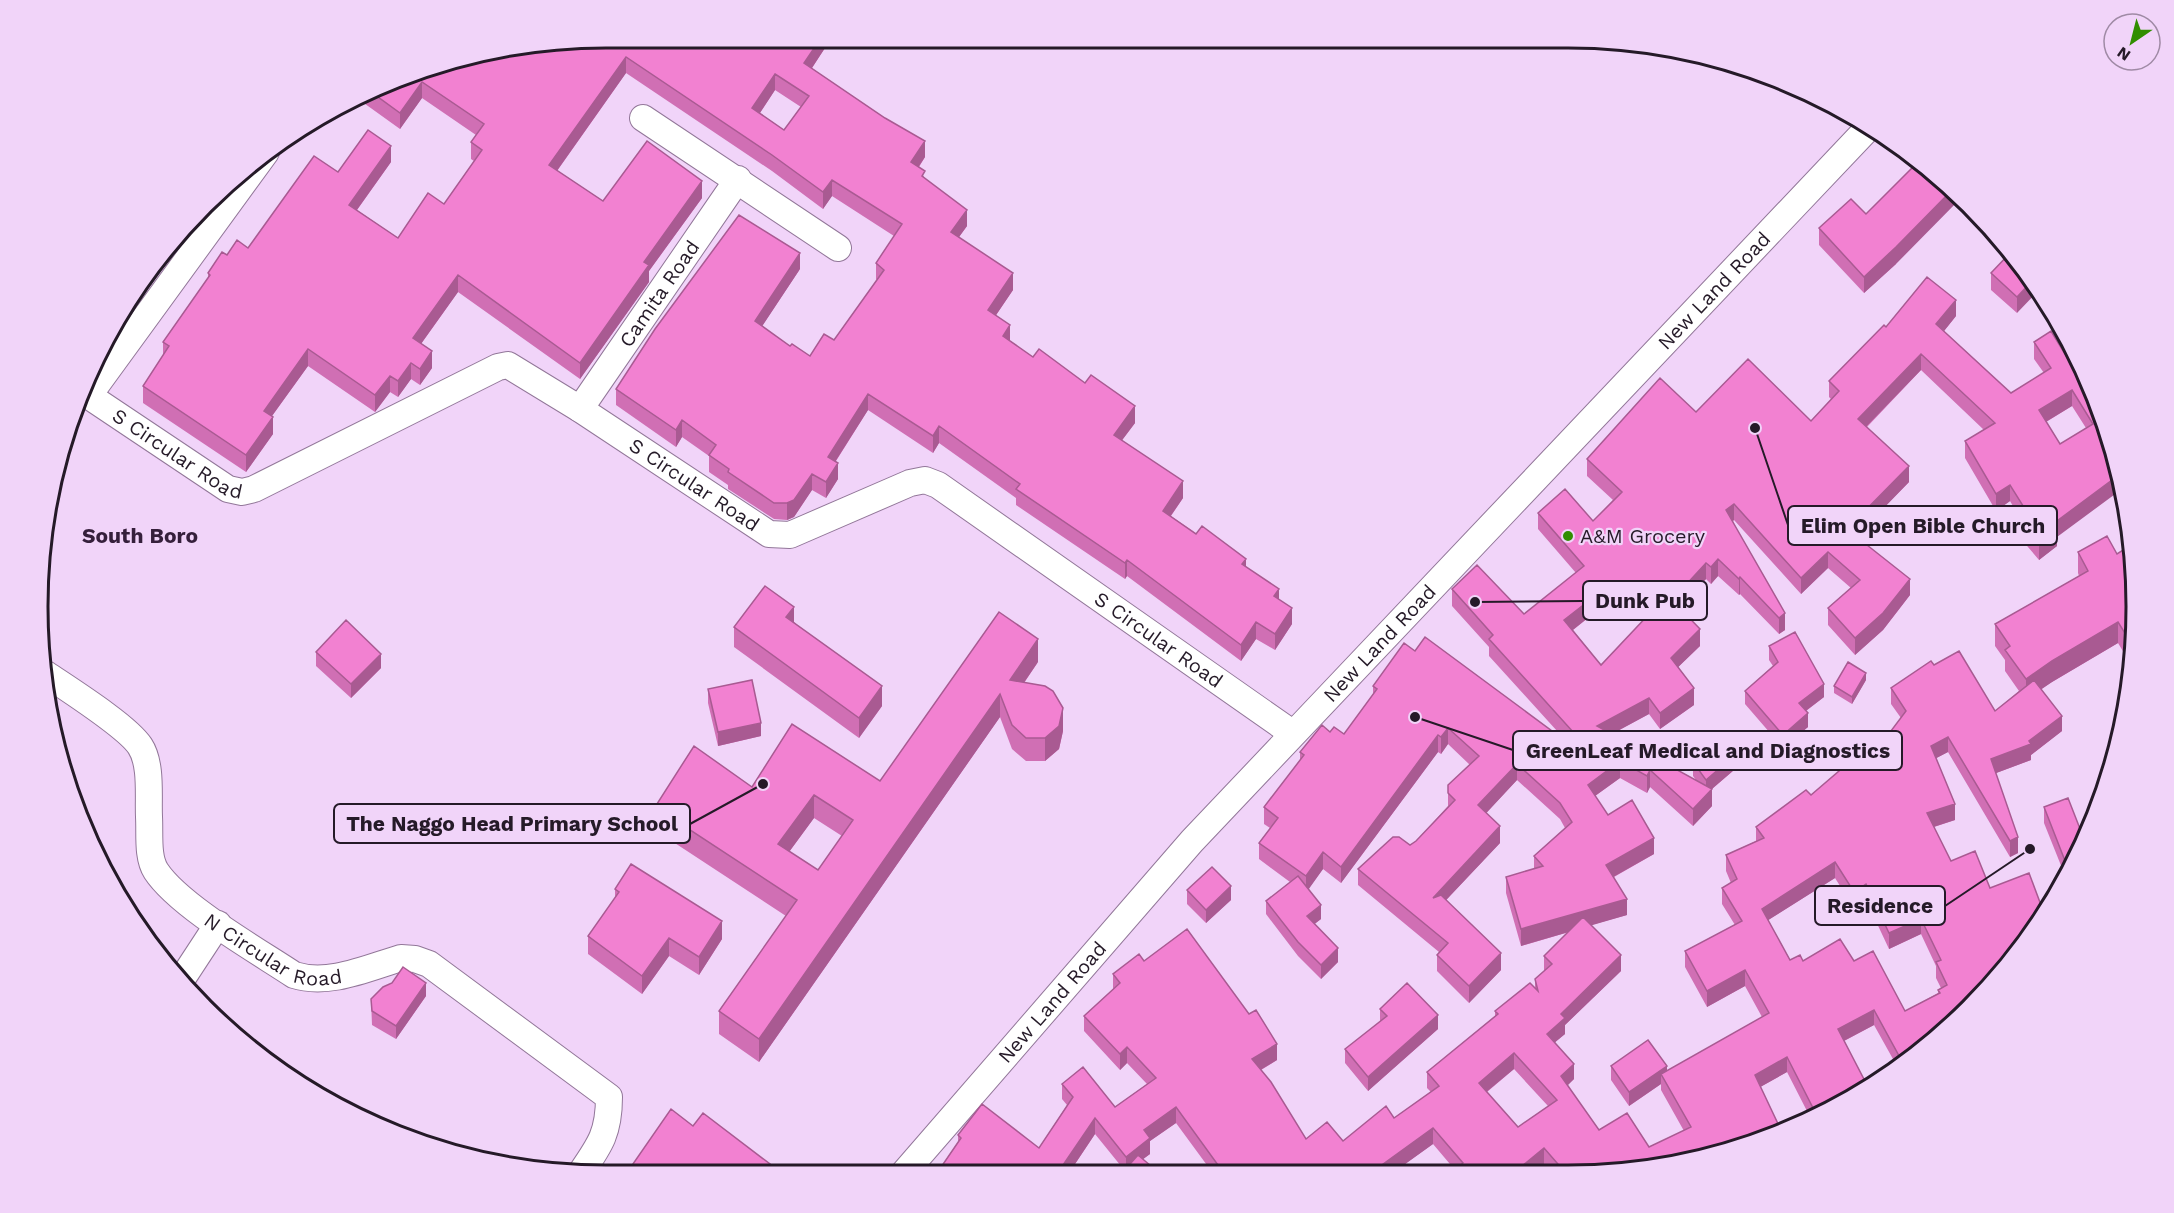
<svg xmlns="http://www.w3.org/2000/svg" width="2174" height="1213" font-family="'Work Sans',sans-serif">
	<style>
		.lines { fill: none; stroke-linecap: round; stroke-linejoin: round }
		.minor-casing { stroke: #927799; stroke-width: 28 }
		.minor { stroke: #fff; stroke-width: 26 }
		.wall { fill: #d06fb4; fill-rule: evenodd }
		.shaded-wall { fill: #a95a92 }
		.building { fill: #f281d1; stroke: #a95a92; stroke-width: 1.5; fill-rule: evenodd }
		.poi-dot { fill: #318e00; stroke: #f1d4f9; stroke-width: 2 }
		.labels { text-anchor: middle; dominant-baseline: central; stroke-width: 4.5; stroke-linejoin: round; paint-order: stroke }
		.street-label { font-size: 20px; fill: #251a28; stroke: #f1d4f9 }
		.poi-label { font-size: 20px; fill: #251a28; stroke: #f1d4f9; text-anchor: start }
		.neighbourhood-label { font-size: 21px; font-weight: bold; fill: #351f3b; stroke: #f1d4f9 }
		.rim { fill: none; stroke: #251a28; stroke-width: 3 }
		.leader { fill: none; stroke: #251a28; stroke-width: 2 }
		.callout-dot { fill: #251a28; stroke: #f1d4f9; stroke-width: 2 }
		.callout { fill: #f1d4f9; stroke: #251a28; stroke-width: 2 }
		.callout-label { font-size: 21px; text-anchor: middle; font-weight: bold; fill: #251a28 }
	</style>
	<rect width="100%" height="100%" fill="#f1d4f9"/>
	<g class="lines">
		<defs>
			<g id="minor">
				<path d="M643,118L838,248"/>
				<path id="s1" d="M86,394L228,489L242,492L254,489L498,367L508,365L580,409L769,534L790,535L910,483L925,480L938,485L1292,733"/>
				<path d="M89,395L266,152"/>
				<path id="s2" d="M580,409L738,179"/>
				<path id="s3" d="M46,674C68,689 127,726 140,746C152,764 148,797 149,817C150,834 147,857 156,871C179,906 258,951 294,975C329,986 367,968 401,958L415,959L429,964L609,1097C609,1133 600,1145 580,1174"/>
				<path d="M180,982L218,924"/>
				<path id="s4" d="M904,1173L1192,841L1870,126"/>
			</g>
		</defs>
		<use href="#minor" class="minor-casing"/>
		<use href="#minor" class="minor"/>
	</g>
	<path class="wall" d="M831,38L812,68L925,157L919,167L925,179L967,226L959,237L1013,290L996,315L1010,341L1033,357L1135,423L1122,440L1183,498L1171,516L1246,567L1279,599L1292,624L1275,650L1256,639L1241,661L1127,576L1125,579L1016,505V498L939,443L933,453L868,410L836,461L838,479L826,498L812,490L794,517L787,520L774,519L728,489V485L709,472V456L682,437L676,447L616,405V389L800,269L762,326L790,346L810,356L834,340L877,280L876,279V263L894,236L832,196L823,209L772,171L626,73L557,171L603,201L702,198L649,271V282L580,379L458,292L421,344L432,368L420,385L411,379L398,397L390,392L375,412L308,366L272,416L273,434L246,472L143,403V386L163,356V342L208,279V273L227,255L248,248L338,172L391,162L357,210L398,238L444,204L474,161L471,159V142L476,135L422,98L400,129L361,101L424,68ZM775,90L801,107L784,130L760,113Z
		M1866,214L1896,264L1864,293L1819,245V228Z
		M2019,260L2017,313L1991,290V273Z
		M1956,316L1944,331L2011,393L2044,373L2034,359V342L2051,331L2117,460L2057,537V546L2039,560L2022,540V524L2023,523L2010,501L1996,511L1965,458V441L1984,430L1921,370L1867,427L1909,482L1857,535L1910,595L1883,630L1855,655L1828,625V608L1851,588L1828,568L1801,594L1734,520L1733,521L1785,630L1779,634L1740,594L1739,595L1718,576L1711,584L1706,579L1680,608L1700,646L1678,667L1694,705L1660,729L1649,714L1612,734L1696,780L1693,776V762L1741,764L1712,789V806L1693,826L1650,787L1647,793L1620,778L1595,796L1608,815L1654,854L1614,877L1627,915L1591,925L1621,971L1565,1025V1034L1555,1042L1574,1079L1567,1085L1599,1130L1649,1147L1684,1131L1661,1090V1084L1629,1106L1611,1080V1066L1667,1071L1762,1017L1745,986L1707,1007L1685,967V951L1735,925L1722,904V888L1731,883L1726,871V855L1756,841V827L1811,795L1858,765L1876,751L1901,718L1891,704V688L1934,665L1995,711L2019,691L2005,671V660L1995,646V624L2079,576L2078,573V552L2117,554L2135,570L2132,666L2118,643L2052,682L2041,689L2062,731L2031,755V760L1996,773L2018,853L2010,857L1948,752L1936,758L1955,820L1934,827L1970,1009L1898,1068L1874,1025L1844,1041L1868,1087L1751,1145L1641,1171H1550L1544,1164L1535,1171H1453L1455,1170L1433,1144L1394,1172H1212L1176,1123L1150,1141V1154L1125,1171L1095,1134L1069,1173H937L958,1142V1135L1039,1148L1067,1105L1062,1099V1084L1115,1107L1147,1084L1127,1063L1120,1070L1084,1031V1016L1113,989V974L1144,961L1277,1060L1261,1070L1306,1139L1343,1141L1394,1118L1431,1092L1427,1088V1072L1495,1016V1011L1535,987V979L1544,971V956L1569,932L1521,946L1506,893V877L1534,869V856L1565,828L1560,819L1517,780L1486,813L1500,843L1446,900L1501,970L1469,1003L1437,971V955L1439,952L1358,885V869L1410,845L1416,841L1448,806V785L1470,765L1448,744L1441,754L1438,752L1341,883L1323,869L1308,889L1321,919L1314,924L1338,962L1321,979L1298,956L1266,914V901L1290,882L1259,859V843L1270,828L1264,824V807L1300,761V752L1330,732L1344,734L1373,695V686L1415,651L1567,742L1489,656V647L1452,606V589L1524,614L1576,573L1538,529V513L1593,521L1613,500L1587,476V459L1696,412L1811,421L1831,399L1829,397V381L1886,327ZM2072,406L2086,428L2060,444L2046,422ZM1609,601L1615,611L1626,605L1643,621L1601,665L1573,630ZM1835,878L1854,908L1866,900L1889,949L1921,934L1936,966V978L1941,988L1938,990V993L1905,1011L1854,961L1790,960L1768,920ZM1514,1069L1548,1106L1518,1127L1487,1092ZM1787,1072L1808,1113L1780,1128L1760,1087Z
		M794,622L882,706L859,738L734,647V627Z
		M1769,646L1824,697L1806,711L1808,727L1783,748L1745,704V691L1773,666L1769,660Z
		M316,652L381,668L351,698L316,666Z
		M1038,662L1024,683L1063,731L1059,749L1045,761H1026L1012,749L1000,717L759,1062L719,1034V1011L786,916L655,830V807L752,787L880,781ZM814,818L842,836L818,870L789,852Z
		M1866,680L1852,704L1834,693V686Z
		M708,689L761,736L718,746L708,703Z
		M2044,807L2084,839L2066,878L2044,823Z
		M615,889L722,939L699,975L669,956L642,994L588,954V936L615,899Z
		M1187,890L1231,900L1206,923L1187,904Z
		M426,996L396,1039L372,1025L371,999Z
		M1380,1009L1438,1029L1368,1091L1345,1063V1049L1380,1022Z"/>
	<path class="shaded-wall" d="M821,38H831V39L804,80V63Z
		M626,57V73L549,182V165Z
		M775,74V90L752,125V108Z
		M422,82V98L400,129V113Z
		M925,141V157L911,178V162Z
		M391,146V162L349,221V205Z
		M832,180V196L823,209V192Z
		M702,181V198L649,271V282L580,379V363L644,262Z
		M1953,189L1961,198L1896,264L1864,293V277Z
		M967,210V226L951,248V232Z
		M185,235V238L113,335L133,292Z
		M800,253V269L755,337V321Z
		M1013,273V290L988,327V310Z
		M458,275V292L413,355V338Z
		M2032,281L2038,291L2017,313V297Z
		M1956,300V316L1936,341V324Z
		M1010,325V341L1003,336Z
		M308,349V366L264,427V411Z
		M432,351V368L420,385V369Z
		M1921,354V370L1858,435V419Z
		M411,363V379L398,397V381Z
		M390,376V392L375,412V395Z
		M2072,390V406L2039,426V410Z
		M868,394V410L828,473V457Z
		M1135,406V423L1114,451V435Z
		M273,417V434L246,472V455Z
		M682,420V437L676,447V430Z
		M939,426V443L933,453V436Z
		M62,449V468L55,477L57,459Z
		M838,463V479L826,498V482Z
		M1909,466V482L1849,544V527Z
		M812,474V490L794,517L787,520V503Z
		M2120,474L2122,489L2057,537V546L2039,560V544L2053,524Z
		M1183,481V498L1163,527V511Z
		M2010,485V501L1996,511V494Z
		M1734,504V520L1726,526V510Z
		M1828,552V568L1801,594V578Z
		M1246,559V575L1242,564Z
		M1718,559V576L1711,584V567Z
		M1127,560V576L1125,579V563Z
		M1706,563V579L1672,616V600Z
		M1740,577V594L1739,595V579Z
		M1910,579V595L1883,630L1855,655V638Z
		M1609,585V601L1564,637V620Z
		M1626,588V605L1615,611V595Z
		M1279,589V606L1274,596Z
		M794,607V627L786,617Z
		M1292,608V624L1275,650V634Z
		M1785,613V630L1779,634V618Z
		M1256,622V639L1241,661V645Z
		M2118,622V643L2052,682L2026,700V679L2052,661Z
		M1700,629V646L1671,674V658Z
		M1038,639V662L1010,703V680Z
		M381,654V668L351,698V684Z
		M1866,673V680L1852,704V697Z
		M1824,684V697L1799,716V703Z
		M882,686V706L859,738V718Z
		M1694,688V705L1660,729V713Z
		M1000,694V717L759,1062V1039Z
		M1649,698V714L1597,742V726Z
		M1063,708V731L1059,749L1045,761V738Z
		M1808,713V727L1783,748V735Z
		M2062,716V731L2031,755V760L1991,775V759L2029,741Z
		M761,723V736L718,746V732Z
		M1448,728V744L1441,754V737Z
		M1438,735V752L1341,883V867Z
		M1948,737V752L1931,761V746Z
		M1741,750V764L1706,794V780Z
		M1620,761V778L1588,801V785Z
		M1517,764V780L1478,822V805Z
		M1650,770V787L1647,793V776Z
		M1712,789V806L1693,826V809Z
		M814,795V818L778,867V844Z
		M1955,804V820L1927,829V813Z
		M1500,826V843L1433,914V898Z
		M2018,837V853L2010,857V841Z
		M1654,838V854L1606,881V865Z
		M1323,852V869L1306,893V876Z
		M1835,862V878L1762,924V909Z
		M1866,884V900L1854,908V892Z
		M1231,886V900L1206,923V910Z
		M1627,899V915L1521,946V929Z
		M1321,905V919L1307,930V916Z
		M1921,919V934L1889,949V933Z
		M722,921V939L699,975V957Z
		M669,938V956L642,994V976Z
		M1338,948V962L1321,979V965Z
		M1501,953V970L1469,1003V986Z
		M1621,955V971L1565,1025V1034L1547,1049V1034L1561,1014Z
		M1745,970V986L1707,1007V991Z
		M426,983V996L396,1039V1026Z
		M1874,1010V1025L1838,1044V1029Z
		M1438,1015V1029L1368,1091V1077Z
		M1277,1044V1060L1252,1075V1059Z
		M1127,1047V1063L1120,1070V1054Z
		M1514,1053V1069L1479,1098V1083Z
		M1787,1057V1072L1755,1090V1075Z
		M1574,1064V1079L1561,1092V1076Z
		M1667,1066V1080L1661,1074V1084L1629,1106V1092Z
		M1176,1107V1123L1150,1141V1154L1126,1172V1157L1144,1130Z
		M1095,1118V1134L1069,1173H1059V1171Z
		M1433,1128V1144L1394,1172H1372Z
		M1544,1148V1164L1535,1171H1516Z"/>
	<path class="building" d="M606,38H821L804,63L885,118L925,141L911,162L925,171L922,176L967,210L951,232L1013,273L988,310L1010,325L1003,336L1033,357L1039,349L1085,383L1091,375L1135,406L1114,435L1183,481L1163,511L1196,534L1202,526L1246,559L1242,564L1279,589L1274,596L1292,608L1275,634L1256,622L1241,645L1127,560L1125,563L1016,489L1020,484L939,426L933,436L868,394L828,457L838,463L826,482L812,474L794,500L787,503H774L728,472L729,469L709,455L716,445L682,420L676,430L616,389L655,329L739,215L800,253L755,321L790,346L792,344L810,356L824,334L834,340L884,270L876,263L902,224L832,180L823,192L772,155L626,57L549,165L603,201L647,141L702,181L644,262L649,265L580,363L458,275L413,338L432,351L420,369L411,363L398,381L390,376L375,395L308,349L264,411L273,417L246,455L143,386L169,346L163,342L210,275L208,273L222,252L227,255L237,240L248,248L314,156L338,172L368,130L391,146L349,205L398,238L428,193L444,204L482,150L471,142L484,124L422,82L400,113L374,94L424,68ZM775,74L809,96L784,130L752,108Z
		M1919,161L1943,179L1953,189L1896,247L1864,277L1819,228L1851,199L1866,214Z
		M2011,252L2019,260L2032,281L2017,297L1991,273Z
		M1927,277L1956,300L1936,324L2011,393L2051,368L2034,342L2051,331L2068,359L2077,353L2117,460L2120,474L2053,524L2057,529L2039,544L2022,524L2030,517L2010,485L1996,494L1965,441L1995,423L1921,354L1858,419L1909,466L1849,527L1867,545L1910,579L1883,613L1855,638L1828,608L1860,580L1828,552L1801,578L1734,504L1726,510L1785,613L1779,618L1740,577L1739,579L1718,559L1711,567L1706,563L1672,600L1700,629L1671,658L1694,688L1660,713L1649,698L1597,726L1712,789L1693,809L1650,770L1647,776L1620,761L1588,785L1608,815L1632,800L1654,838L1606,865L1627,899L1521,929L1506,877L1543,866L1534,856L1572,822L1560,803L1517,764L1478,805L1500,826L1433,898L1441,895L1501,953L1469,986L1437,955L1448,943L1358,869L1393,837H1399L1410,845L1416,841L1455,800L1448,793V785L1479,756L1448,728L1441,737L1438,735L1341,867L1323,852L1306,876L1259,843L1278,818L1264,807L1304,755L1300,752L1322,725L1330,732L1334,727L1344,734L1377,689L1373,686L1404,643L1415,651L1425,637L1567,742L1574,733L1489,639L1493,635L1452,589L1477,565L1524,614L1584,566L1538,513L1565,489L1593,521L1622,492L1587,459L1660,378L1696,412L1748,359L1811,421L1839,391L1829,381L1884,325L1886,327ZM2072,390L2093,424L2060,444L2039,410ZM1609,585L1615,595L1626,588L1651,612L1601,665L1564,620Z
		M2107,536L2117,554L2131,545L2135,570L2133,646L2118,622L2052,661L2026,679L2005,650L2010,646L1995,624L2088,571L2078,552Z
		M765,586L794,607L786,617L882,686L859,718L734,627Z
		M999,612L1038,639L1010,680L1045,686L1053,691L1063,708L1059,726L1045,738H1026L1012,725L1000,694L759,1039L719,1011L797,900L655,807L694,746L752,787L792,724L880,781ZM814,795L853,820L818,870L778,844Z
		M346,620L381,654L351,684L316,652Z
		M1795,632L1824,684L1799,703L1808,713L1783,735L1745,691L1778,662L1769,646Z
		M1959,651L1995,711L2034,680L2062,716L2029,741L2031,744L1991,759L2018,837L2010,841L1948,737L1931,746L1955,804L1927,813L1951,861L1975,851L1990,888L2029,873L2044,913L1970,1009L1903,1063L1874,1010L1838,1029L1868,1087L1751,1145L1641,1171H1564L1544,1148L1516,1171H1453L1463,1163L1433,1128L1372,1172H1223L1176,1107L1144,1130L1150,1138L1126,1157L1095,1118L1059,1171L1061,1173H937L961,1138L958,1135L982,1104L1039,1148L1073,1097L1062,1084L1083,1067L1115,1107L1156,1078L1127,1047L1120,1054L1084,1016L1120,983L1113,974L1139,954L1144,961L1187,929L1249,1014L1256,1010L1277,1044L1252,1059L1271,1082L1306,1139L1327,1122L1343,1141L1386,1106L1394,1118L1439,1086L1427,1072L1498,1014L1495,1011L1530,983L1538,991L1535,979L1552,964L1544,956L1583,917L1621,955L1561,1014L1565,1018L1547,1034L1574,1064L1561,1076L1599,1130L1627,1113L1649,1147L1691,1127L1661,1074L1769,1013L1745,970L1707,991L1685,951L1742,921L1722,888L1737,879L1726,855L1764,838L1756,827L1806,790L1811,795L1853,759L1858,765L1871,747L1876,751L1906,711L1891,688L1931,661L1934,665ZM1835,862L1854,892L1866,884L1889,933L1921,919L1941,960L1936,962L1947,985L1938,990L1940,993L1905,1011L1873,951L1854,961L1840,939L1803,961L1800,955L1790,960L1762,909ZM1514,1053L1557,1100L1518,1127L1479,1083ZM1787,1057L1814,1110L1780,1128L1755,1075Z
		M1848,662L1866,673L1852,697L1834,686Z
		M752,680L761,723L718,732L708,689Z
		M1726,733L1741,750L1706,780L1693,762Z
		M2068,798L2084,839L2069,871L2044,807Z
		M631,864L722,921L699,957L669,938L642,976L588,936L619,892L615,889Z
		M1212,867L1231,886L1206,910L1187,890Z
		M1298,876L1321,905L1307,916L1338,948L1321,965L1298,942L1266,901Z
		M403,967L426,983L396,1026L372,1011L371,999L383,987L392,983Z
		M1407,983L1438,1015L1368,1077L1345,1049L1387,1016L1380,1009Z
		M1648,1040L1667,1066L1629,1092L1611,1066Z
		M671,1109L693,1126L703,1113L770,1164L767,1168L774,1174H626Z
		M1138,1155L1158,1172H1123Z"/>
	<circle class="poi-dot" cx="1568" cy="536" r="6"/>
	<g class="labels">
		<g class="street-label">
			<text stroke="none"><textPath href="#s4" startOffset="1198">New Land Road</textPath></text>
			<text stroke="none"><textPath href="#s2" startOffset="140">Camita Road</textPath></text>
			<text stroke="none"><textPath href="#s1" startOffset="110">S Circular Road</textPath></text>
			<text stroke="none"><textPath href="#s1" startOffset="702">S Circular Road</textPath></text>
			<text stroke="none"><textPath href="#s1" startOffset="1242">S Circular Road</textPath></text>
			<text stroke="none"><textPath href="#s4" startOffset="712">New Land Road</textPath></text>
			<text stroke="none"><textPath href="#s3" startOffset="392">N Circular Road</textPath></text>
			<text stroke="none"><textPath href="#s4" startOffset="226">New Land Road</textPath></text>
		</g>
		<g class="poi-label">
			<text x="1580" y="536">A&amp;M Grocery</text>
		</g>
		<g class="neighbourhood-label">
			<text x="140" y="535">South Boro</text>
		</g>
	</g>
	<path d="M0 0H2174V1213H0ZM606 48H1568A558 558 0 0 1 2126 606V607A558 558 0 0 1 1568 1165H606A558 558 0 0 1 48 607V606A558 558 0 0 1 606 48Z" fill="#f1d4f9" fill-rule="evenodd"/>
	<path class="rim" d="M606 48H1568A558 558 0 0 1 2126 606V607A558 558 0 0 1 1568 1165H606A558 558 0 0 1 48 607V606A558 558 0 0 1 606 48Z"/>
	<path class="leader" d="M1755 428L1788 525M1475 602L1583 601M1415 717L1513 750M763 784L690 824M2030 849L1945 906"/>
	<g class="callout-dot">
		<circle cx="1755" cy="428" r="6"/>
		<circle cx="1475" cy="602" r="6"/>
		<circle cx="1415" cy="717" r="6"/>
		<circle cx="763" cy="784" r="6"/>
		<circle cx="2030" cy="849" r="6"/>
	</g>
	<g class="callout">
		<rect x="1788" y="506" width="269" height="39" rx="6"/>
		<rect x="1583" y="581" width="124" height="39" rx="6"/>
		<rect x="1513" y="731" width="389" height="39" rx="6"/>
		<rect x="334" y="804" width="356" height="39" rx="6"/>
		<rect x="1815" y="886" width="130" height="39" rx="6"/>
	</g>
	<g class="callout-label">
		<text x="1923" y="533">Elim Open Bible Church</text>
		<text x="1645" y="608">Dunk Pub</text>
		<text x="1708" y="758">GreenLeaf Medical and Diagnostics</text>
		<text x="512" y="831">The Naggo Head Primary School</text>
		<text x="1880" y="913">Residence</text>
	</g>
	<g transform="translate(2132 42) rotate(215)"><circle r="28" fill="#f1d4f9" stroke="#9f8aa5" stroke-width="1.5"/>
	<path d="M0-4.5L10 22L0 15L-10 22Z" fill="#318e00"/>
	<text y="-9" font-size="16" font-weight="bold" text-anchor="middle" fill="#251a28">N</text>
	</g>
</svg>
